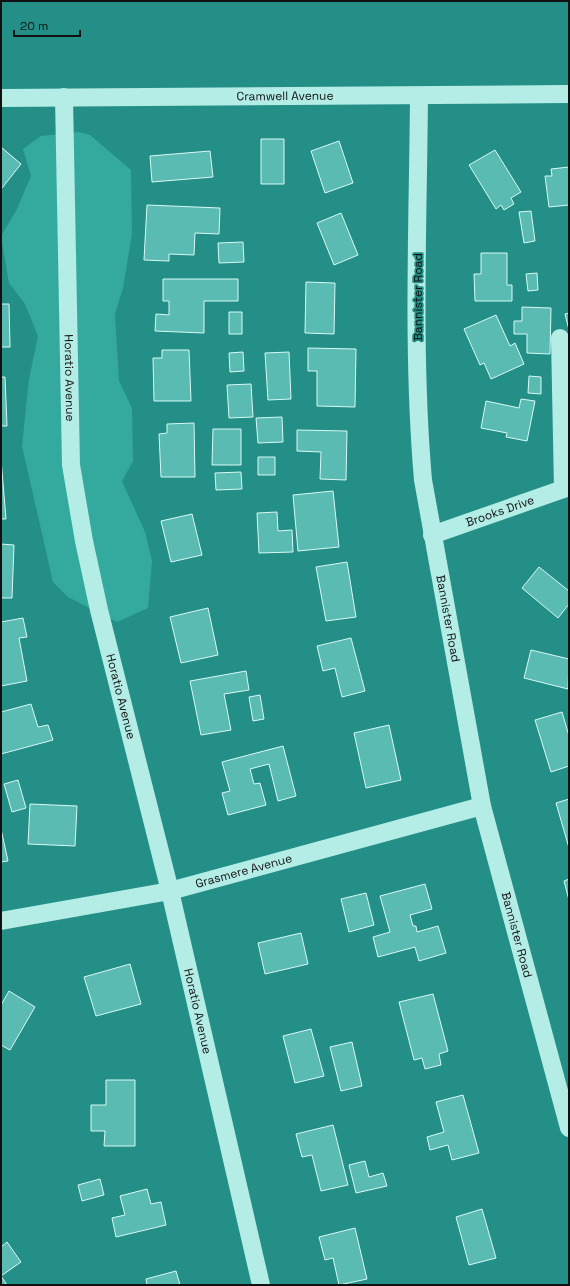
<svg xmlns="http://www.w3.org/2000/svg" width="570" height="1286" font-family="'Space Grotesk',sans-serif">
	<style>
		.green { fill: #34aa9f }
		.building { fill: #59bbb2; stroke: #d9f9f6 }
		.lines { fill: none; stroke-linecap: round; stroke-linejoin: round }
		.street { stroke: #b4ece6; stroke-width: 18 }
		.labels { text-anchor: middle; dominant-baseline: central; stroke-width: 3.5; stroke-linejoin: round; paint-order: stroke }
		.street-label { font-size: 12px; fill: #111; stroke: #238f86 }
	</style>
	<rect width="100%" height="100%" fill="#238f86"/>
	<path class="green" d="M79,132L90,135L131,170L132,234L123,288L115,314L119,381L132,408L133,461L122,481L145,532L152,561L148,608L117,622L68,597L53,582L22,446L29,379L38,336L25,304L9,283L1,236L16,211L31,176L23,149L41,136Z"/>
	<path class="building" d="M261,139H284V184H261Z
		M339,141L353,183L325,193L311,151Z
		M1,147L21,164L2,188L1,187Z
		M495,150L521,192L511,198L514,204L504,210L501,205L496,209L469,165Z
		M210,151L213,177L152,182L150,156Z
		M569,167V205L549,207L545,176H552L551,169Z
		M147,205L220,208L219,234L195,233L194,255L169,254V261L144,260Z
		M531,211L535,241L524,243L519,212Z
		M341,213L358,255L334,265L317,223Z
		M243,242L244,262L219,263L218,243Z
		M481,253H507V285H512V301H475L474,274H481Z
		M537,273L538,290L528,291L526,274Z
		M163,279H238V301H204V333L155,331L156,314L169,315V301H163Z
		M306,282L335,283L334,334L305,333Z
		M1,304H9L10,347H1Z
		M522,307L551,308L550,354L527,353V334H514V321H522Z
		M229,312H242V334H229Z
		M569,313V330L565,314Z
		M496,315L510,346L515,343L524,364L491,379L484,363L480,365L464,329Z
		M308,348L356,349L355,407L317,406V371H308Z
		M162,350H189L191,401H154L153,358H162Z
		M243,352L244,371L230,372L229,353Z
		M289,352L291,399L268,400L265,353Z
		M529,376L541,377V394L528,393Z
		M1,377H5L7,426H1Z
		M251,384L253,417L229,418L227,385Z
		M521,399L535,401L527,441L506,437L507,433L481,428L486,401L519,408Z
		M282,417L283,442L258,443L256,418Z
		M194,423L195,477H161L159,434L167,433V424Z
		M213,429H241V465H212Z
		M297,430L347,431L346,480L320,479L321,452L297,451Z
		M258,457H275V475H258Z
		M1,459L6,519H1Z
		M241,472L242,489L216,490L215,473Z
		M333,491L339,547L298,551L293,495Z
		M277,512L278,531L292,530L293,552L259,553L257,513Z
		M192,514L202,555L171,562L161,521Z
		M1,544L14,545L12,598H1Z
		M347,562L356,617L326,621L316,567Z
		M539,567L569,591V604L558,618L522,588Z
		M208,608L218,655L181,663L170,617Z
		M23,618L27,637L19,638L27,681L1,686V622Z
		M351,638L365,691L342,697L335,668L323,671L317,646Z
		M531,650L569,659L568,689L524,678Z
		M246,671L249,690L224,694L231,730L201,735L190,681Z
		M260,695L264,719L253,721L249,697Z
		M31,704L38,727L48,725L53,740L1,754V712Z
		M562,712L569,736V766L551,772L535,720Z
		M389,725L401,780L366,788L354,733Z
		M283,746L296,796L278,801L269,764L250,769L254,784L260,783L266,805L228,815L222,793L230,791L222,762Z
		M18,780L26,808L12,812L4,784Z
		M569,799V848L556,803Z
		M30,804L77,806L75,846L28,844Z
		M1,829L8,861L1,862Z
		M569,879V900L564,881Z
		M425,884L432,909L410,915L413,926H416L417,932L438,926L446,953L419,961L415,947L378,957L373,937L390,932L380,896Z
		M366,893L374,925L349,932L341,899Z
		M301,933L308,964L265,974L258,943Z
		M130,964L141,1004L96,1016L84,977Z
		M9,991L35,1007L10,1050L1,1045V1005Z
		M433,994L448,1051L439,1054L441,1065L425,1069L422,1058L414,1060L399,1002Z
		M311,1029L324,1076L295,1083L283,1036Z
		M352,1042L362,1086L341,1091L330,1047Z
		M106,1080H135V1146H104L105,1131H91V1105H106Z
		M463,1095L479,1153L452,1160L448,1145L430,1150L427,1137L444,1132L436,1102Z
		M333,1125L348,1185L321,1191L312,1155L302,1157L296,1134Z
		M365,1161L369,1177L383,1173L387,1186L356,1193L349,1165Z
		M100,1179L104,1195L82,1201L78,1185Z
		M147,1189L151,1204L161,1202L166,1225L116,1237L112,1218L125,1215L120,1196Z
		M482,1209L496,1258L469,1265L456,1217Z
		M355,1228L367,1279L339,1285L333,1258L325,1260L319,1237Z
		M7,1242L21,1262L1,1276L7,1285H1V1247Z
		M176,1271L180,1285H147L146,1279Z"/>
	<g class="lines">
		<g class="street">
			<path id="s1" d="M419,96C418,224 412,353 423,480L482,806L569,1128"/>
			<path id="s2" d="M64,97L71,465L84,541L99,610L170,891L261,1285"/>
			<path id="s3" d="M1,98L569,94"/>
			<path d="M560,338L563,489"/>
			<path id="s4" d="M432,535L569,487"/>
			<path id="s5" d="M1,921L170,891L482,806"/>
		</g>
	</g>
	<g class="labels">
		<g class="street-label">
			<text stroke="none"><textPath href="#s3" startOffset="284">Cramwell Avenue</textPath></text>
			<text transform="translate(418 297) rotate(-90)">Bannister Road</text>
			<text stroke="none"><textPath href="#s2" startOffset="281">Horatio Avenue</textPath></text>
			<text stroke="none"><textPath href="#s4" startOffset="72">Brooks Drive</textPath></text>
			<text stroke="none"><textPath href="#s1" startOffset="525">Bannister Road</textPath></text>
			<text stroke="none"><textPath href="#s2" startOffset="605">Horatio Avenue</textPath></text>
			<text stroke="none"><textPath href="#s5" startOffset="248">Grasmere Avenue</textPath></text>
			<text stroke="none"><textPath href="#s1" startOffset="849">Bannister Road</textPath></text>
			<text stroke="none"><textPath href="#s2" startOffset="929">Horatio Avenue</textPath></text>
		</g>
	</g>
	<rect width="570" height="1286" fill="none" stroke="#111111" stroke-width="4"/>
	<path d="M14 30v6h66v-6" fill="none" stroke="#111111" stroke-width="2"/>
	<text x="20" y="30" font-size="12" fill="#111111" stroke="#238f86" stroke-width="3" paint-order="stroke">20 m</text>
</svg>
